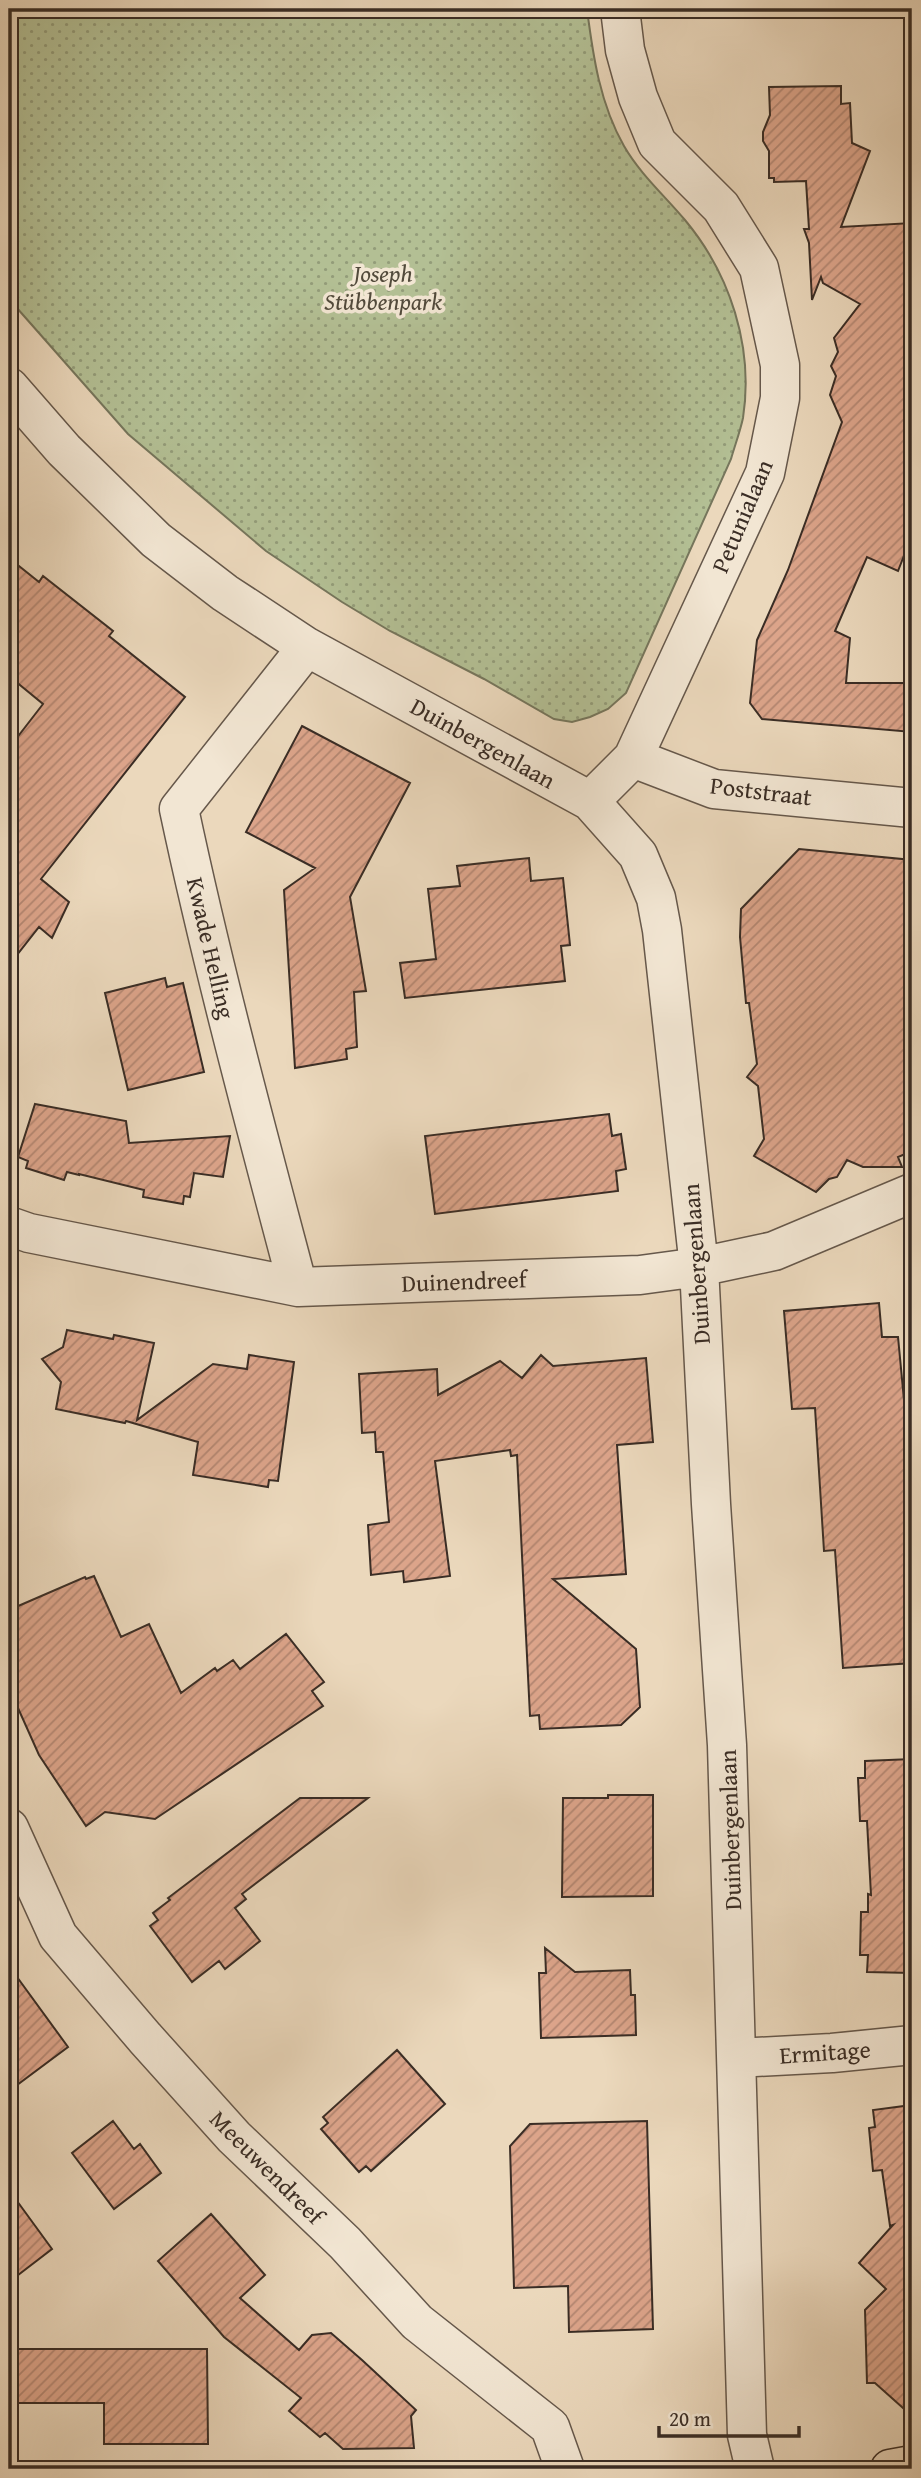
<svg xmlns="http://www.w3.org/2000/svg" width="921" height="2478" font-family="'Gentium Book Plus',serif">
	<style>
		.grass { fill: url(#grass-dots); stroke: #76765c; stroke-width: 2 }
		.building { fill: url(#building-hatch); stroke: #3a2d25; stroke-width: 2 }
		.lines { fill: none; stroke-linecap: round; stroke-linejoin: round }
		.street-casing { stroke: #66584b; stroke-width: 41 }
		.primary-casing { stroke: #3a2d25; stroke-width: 41 }
		.street { stroke: #f2e6d3; stroke-width: 38 }
		.primary { stroke: #ebd8bc; stroke-width: 38 }
		.labels { text-anchor: middle; dominant-baseline: central; stroke-width: 7; stroke-linejoin: round; paint-order: stroke }
		.park-label { font-size: 24px; font-style: italic; fill: #524a3b; stroke: #f2e6d3 }
		.street-label { font-size: 24px; fill: #3a2d25; stroke: #f2e6d3 }
	</style>
	<defs>
		<pattern id="grass-dots" width="8" height="8" patternUnits="userSpaceOnUse" patternTransform="scale(1.75)"><rect width="8" height="8" fill="#b3bf94"/><path d="M2 2h.1M6 6h.1" fill="none" stroke="#939c79" stroke-width="1.8" stroke-linecap="round"/></pattern>
		<pattern id="building-hatch" width="6" height="6" patternUnits="userSpaceOnUse" patternTransform="scale(1.75)"><rect width="6" height="6" fill="#dca48a"/><path d="M-1 1l2-2M0 6l6-6M5 7l2-2" fill="none" stroke="#b38671"/></pattern>
	</defs>
	<rect width="100%" height="100%" fill="#ebd8bc"/>
	<filter id="stains"><feTurbulence type="fractalNoise" baseFrequency=".00286" numOctaves="4"/><feColorMatrix values="0 0 0 0 .2 0 0 0 0 .09 0 0 0 0 .02 0 0 0 .5 -.17"/></filter>
	<radialGradient id="worn" r=".72"><stop offset=".6" stop-color="#630" stop-opacity="0"/><stop offset="1" stop-color="#630" stop-opacity=".3"/></radialGradient>
	<path class="grass" d="M9,9H587C593,56 600,104 624,146C640,174 665,196 685,220C730,274 754,347 743,418C740,432 735,445 731,459L626,693L608,709L590,717L572,722L554,719L484,679L390,631L342,602L266,551L128,434L9,299Z"/>
	<path class="building" d="M841,86V104L850,103L852,143L870,151L841,227L912,223V535L898,571L867,557L835,631L850,638L846,683H912V732L762,719L750,703L757,640L788,570L842,422L830,395L836,376L831,366L838,352L834,338L860,304L823,283L821,277L812,300L809,243L804,229H809L806,181L774,182V178H769V151L763,141V132L770,115L769,87Z
		M9,558L39,582L43,576L113,631L109,636L185,697L41,879L69,902L52,938L39,927L9,965V748L43,704L9,676Z
		M302,726L410,783L350,897L366,991L354,992L357,1047L346,1049L347,1059L295,1068L284,890L315,868L246,832Z
		M799,849L912,860V1151L898,1157L902,1167H863L847,1160L837,1177L829,1179L816,1192L754,1156L764,1139L758,1086L747,1077L757,1064L749,1003H746L740,937L741,909Z
		M529,858L531,881L563,878L570,945L561,946L565,981L405,998L400,963L436,959L428,889L460,886L457,866Z
		M165,978L167,987L183,983L204,1072L128,1090L105,993Z
		M35,1104L126,1121L129,1143L230,1136L223,1177L194,1173L190,1197L184,1196L183,1204L143,1197L144,1190L79,1174V1175L67,1172L64,1180L26,1168L28,1161L18,1157Z
		M609,1114L612,1136L621,1134L626,1169L616,1171L618,1191L435,1214L425,1136Z
		M879,1303L882,1337H898L908,1442H912V1663L843,1668L835,1550L824,1551L815,1408L792,1409L784,1311Z
		M67,1330L113,1339L114,1335L154,1343L137,1420L213,1364L247,1369L249,1355L294,1362L278,1481L269,1480L268,1487L193,1475L198,1442L126,1421L125,1423L56,1409L61,1382L42,1359L63,1347Z
		M541,1355L553,1366L646,1358L653,1442L617,1445L626,1574L553,1579L636,1649L640,1707L621,1725L540,1729L539,1715L530,1716L517,1455L511,1456L510,1450L435,1461L450,1576L404,1582L403,1571L371,1575L368,1525L389,1522L383,1452H376L375,1432L362,1433L359,1374L437,1369L438,1395L500,1361L522,1378Z
		M94,1576L121,1637L149,1624L181,1693L215,1668L217,1671L233,1660L240,1669L286,1634L324,1682L312,1691L323,1706L155,1819L105,1812L86,1826L39,1755L9,1688V1610L85,1577L86,1579Z
		M912,1759V1973L867,1972L868,1955H860L861,1912H868V1894L871,1895L867,1821H860L858,1778H865V1761Z
		M608,1795H653V1896L562,1897L563,1798H608Z
		M300,1798H368L242,1894L246,1899L235,1908L260,1941L225,1969L219,1961L192,1982L150,1926L158,1920L153,1913L170,1900L168,1898Z
		M545,1948L575,1972L630,1970L631,1995H635L636,2035L541,2038L539,1973H546Z
		M9,1966L68,2047L9,2091Z
		M397,2050L445,2104L371,2171L366,2166L359,2172L321,2129L328,2123L323,2117Z
		M912,2105V2416L875,2383H867L865,2310L886,2289L859,2263L893,2225L890,2226L882,2170L873,2171L869,2128L875,2127L873,2110Z
		M113,2121L134,2149L140,2144L161,2173L114,2209L72,2153Z
		M647,2121L653,2329L569,2332L568,2286L514,2288L510,2146L530,2124Z
		M9,2190L52,2249L9,2282Z
		M211,2214L265,2275L240,2298L299,2350L312,2335L331,2333L362,2360L416,2410L411,2416L414,2448L343,2449L325,2433L320,2437L289,2411L301,2398L224,2337L158,2261Z
		M9,2349H207L208,2444H104V2403H9Z"/>
	<g class="lines">
		<defs>
			<path id="street" d="M9,387L64,450L156,540L225,593L307,647L590,801L638,855L656,898L662,930L699,1267L711,1504L727,1745L747,2435L755,2469
				M633,758L714,789L912,808
				M590,801L633,758L765,473L780,398V365L759,268L721,207L657,143L638,97L625,50L620,9
				M9,1226L29,1233L298,1287L640,1275L699,1267L774,1251L912,1193
				M298,1287C256,1128 213,969 179,809L307,647
				M9,1828L58,1936L145,2038L234,2137L345,2243L417,2322L550,2427L565,2469
				M737,2058L832,2053L912,2045"/>
			<path id="primary" d="M890,2469L912,2465"/>
		</defs>
		<use href="#street" class="street-casing"/>
		<use href="#primary" class="primary-casing"/>
		<use href="#street" class="street"/>
		<use href="#primary" class="primary"/>
	</g>
	<g class="labels">
		<g class="park-label">
			<text x="383" y="273">Joseph<tspan x="383" dy="28">Stübbenpark</tspan></text>
		</g>
		<g class="street-label">
			<text transform="translate(742 516) rotate(-67)">Petunialaan</text>
			<text transform="translate(483 743) rotate(29)">Duinbergenlaan</text>
			<text transform="translate(761 791) rotate(7)">Poststraat</text>
			<text transform="translate(211 948) rotate(77)">Kwade Helling</text>
			<text transform="translate(696 1264) rotate(-94)">Duinbergenlaan</text>
			<text transform="translate(464 1281) rotate(-2)">Duinendreef</text>
			<text transform="translate(730 1830) rotate(-92)">Duinbergenlaan</text>
			<text transform="translate(825 2052) rotate(-4)">Ermitage</text>
			<text transform="translate(267 2167) rotate(45)">Meeuwendreef</text>
		</g>
	</g>
	<rect width="921" height="2478" fill="none" stroke="#ebd8bc" stroke-width="35"/>
	<rect x="10" y="10" width="900" height="2457" fill="none" stroke="#3a2d25" stroke-width="3.5"/>
	<rect x="18" y="18" width="886" height="2443" fill="none" stroke="#3a2d25" stroke-width="2"/>
	<path d="M659 2426v10h140v-10" fill="none" stroke="#3a2d25" stroke-width="3.5"/>
	<text x="669" y="2426" font-size="21" fill="#3a2d25" stroke="#f2e6d3" stroke-width="5" paint-order="stroke">20 m</text>
	<rect width="100%" height="100%" filter="url(#stains)"/>
	<rect width="100%" height="100%" fill="url(#worn)"/>
</svg>
